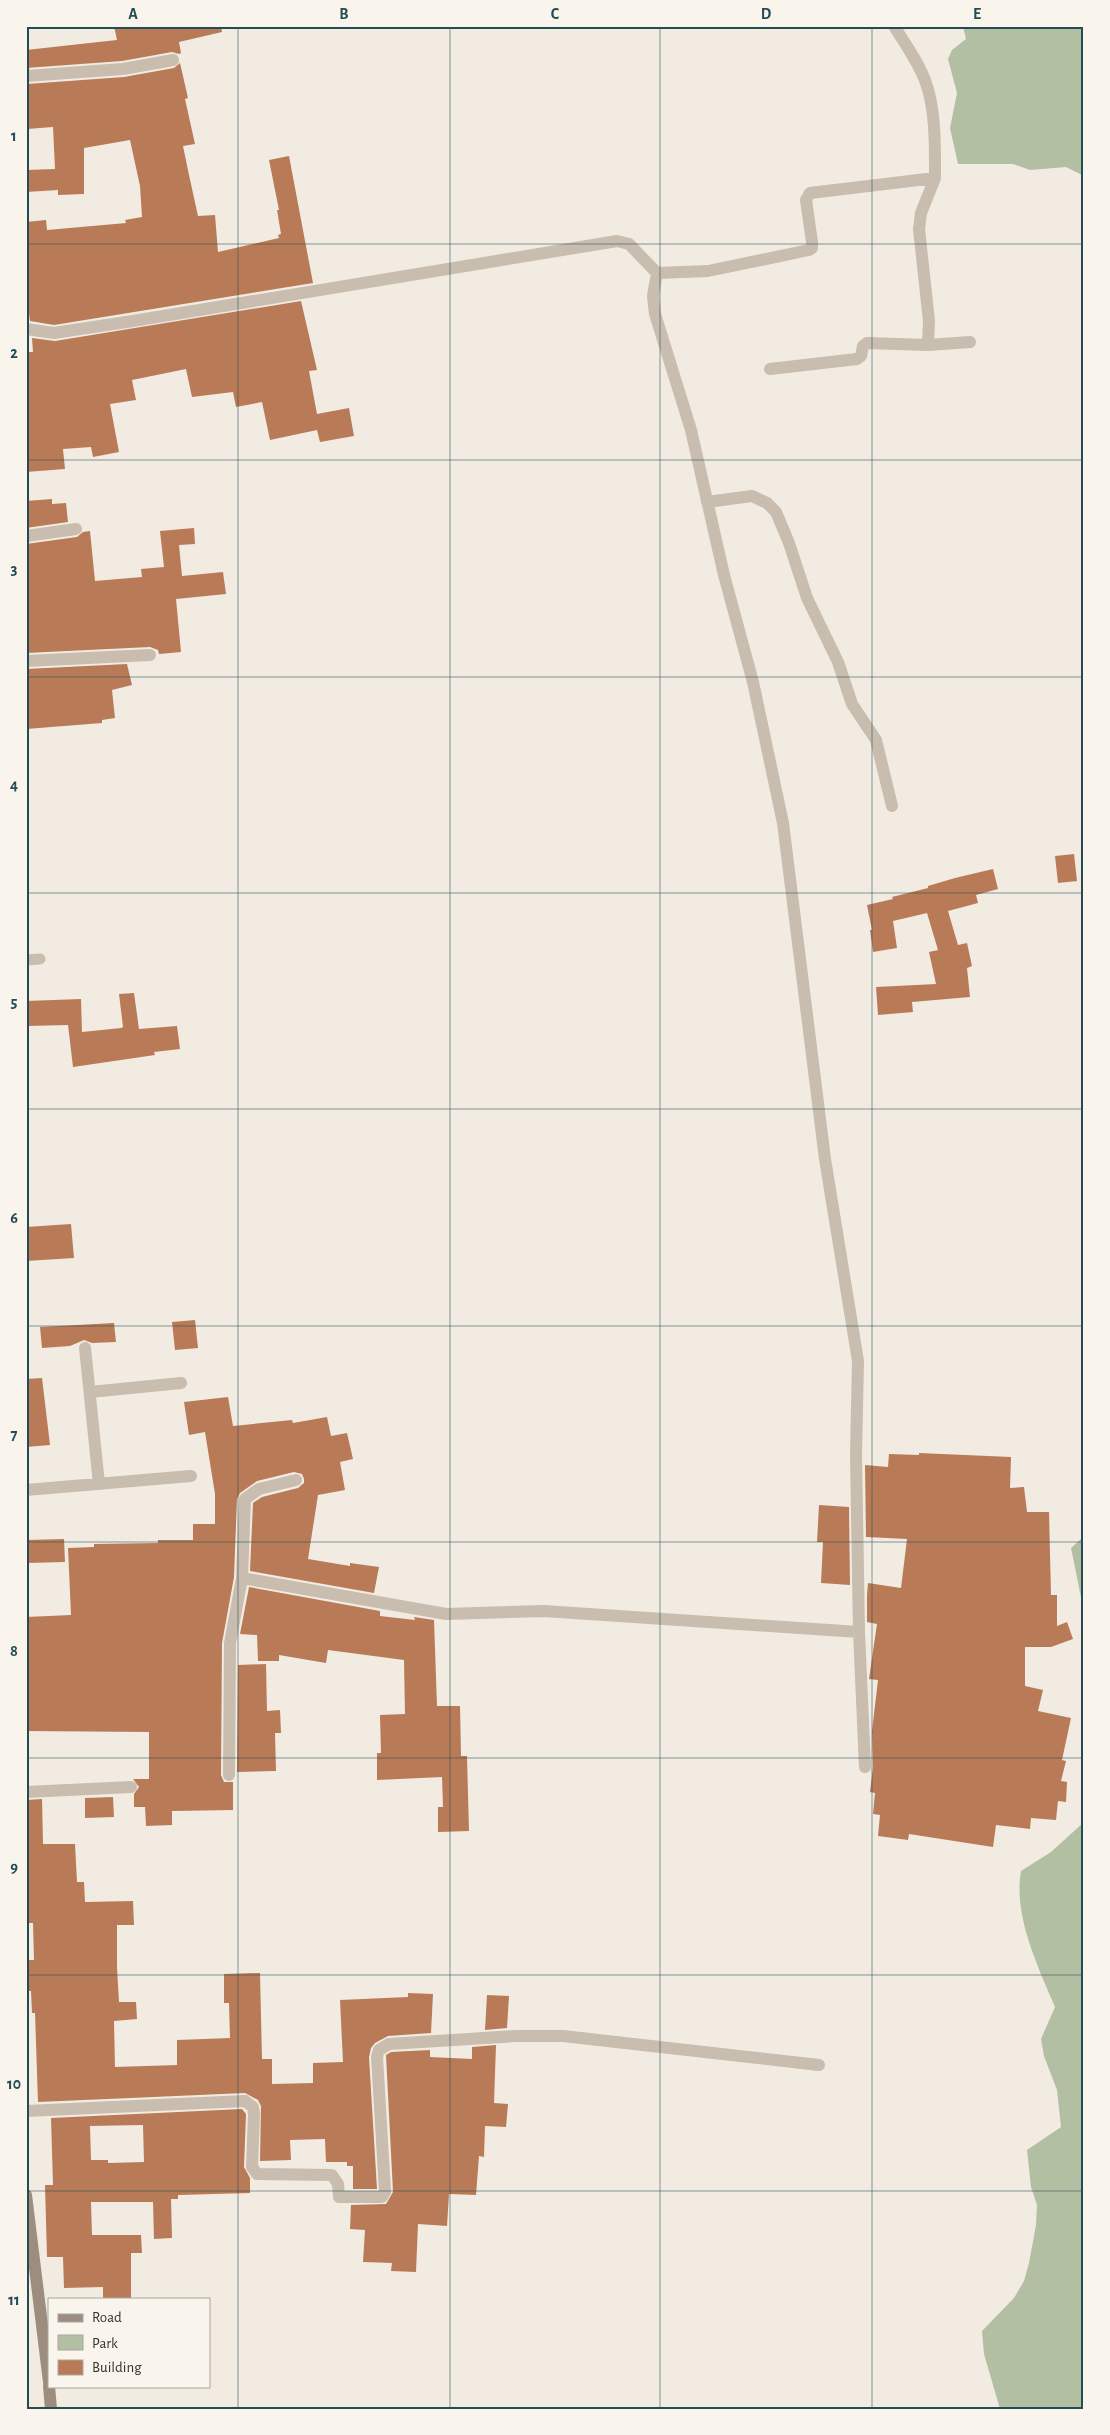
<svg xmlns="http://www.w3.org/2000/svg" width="1110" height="2435" font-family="'Alegreya Sans',sans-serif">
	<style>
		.green { fill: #b2bfa2 }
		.building { fill: #b97b57; fill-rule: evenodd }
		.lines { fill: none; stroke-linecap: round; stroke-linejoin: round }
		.lane { stroke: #c8bdae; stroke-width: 11 }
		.street { stroke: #c8bdae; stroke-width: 12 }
		.secondary { stroke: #9c8d7f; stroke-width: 12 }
		.grid { fill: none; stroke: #254c55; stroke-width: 1; stroke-opacity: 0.55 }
		.neatline { fill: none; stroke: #254c55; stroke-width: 2 }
		.grid-label { font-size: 16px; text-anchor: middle; font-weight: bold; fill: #254c55 }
	</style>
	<rect width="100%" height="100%" fill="#f1ebe1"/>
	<path class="green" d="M963,26H1084V176L1066,167L1030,170L1013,164H958L950,128L957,93L948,59L952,50L966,39Z
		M1081,1539H1084V1612L1071,1548Z
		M1084,1822V2409H1000L984,2354L982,2331L1014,2298L1024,2281L1029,2263L1036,2225L1037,2205L1031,2187L1027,2150L1061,2127L1057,2090L1044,2056L1041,2039L1055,2007C1038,1967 1013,1915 1021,1871L1051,1852Z"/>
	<path class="building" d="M114,26H221L222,32L179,42L181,53L179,54L172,52L122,61L26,68V50L117,40Z
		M180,63L188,98L185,99L195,144L183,146L189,175L198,216L215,215L218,252L279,238L278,235L281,234L277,210H279L269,160L289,156L313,283L54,325L30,321L26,289V222L46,220L47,230L126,223L125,220L142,217L140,186L130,140L84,148V194L58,195V190L26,192V170L55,169L53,127L27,129V84L124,77L174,68Z
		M301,301L317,370L309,371L317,414L349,408L354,436L320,442L317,430L270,440L262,402L236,407L233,392L192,397L186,369L132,380L136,400L110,404L119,452L93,457L91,447L63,449L65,469L26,472V385H28L27,352H33L32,338L55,341Z
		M52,499V504L66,503L68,522L26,528V501Z
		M194,528L195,544L179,545L182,576L223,572L226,594L176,599L181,652L159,654L158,650L150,647L26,653V544L77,537L83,532L90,531L95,581L142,577L141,569L164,567L160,531Z
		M127,664L132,685L112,690L115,718L102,720V723L26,729V669Z
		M1074,854L1077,881L1058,883L1055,856Z
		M993,869L998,889L976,895L978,903L948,911L958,945L967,943L972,966L967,968L970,997L912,1002L913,1012L878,1015L876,987L936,984L929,952L938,950L927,913L893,921L897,948L873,952L870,930H872L867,905L893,899L892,897L928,888V886L955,878Z
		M134,993L139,1029L177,1026L180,1049L154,1052L155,1055L73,1067L68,1025L26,1026V1001L81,999L82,1032L121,1028L123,1027L119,994Z
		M71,1224L74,1258L26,1261V1227Z
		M195,1320L198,1348L175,1350L172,1322Z
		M114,1323L116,1342L92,1343L84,1340L70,1346L42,1348L40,1327Z
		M42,1378L50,1445L26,1447V1379Z
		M228,1397L233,1426L292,1420L293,1423L327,1417L331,1436L347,1433L353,1459L340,1462L345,1490L318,1495L308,1559L350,1566V1563L379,1567L374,1593L250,1571L253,1503L262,1497L298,1488L304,1483V1479L302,1474L294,1472L257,1481L240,1493L237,1499L234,1577L222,1643L221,1775L224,1782H233V1810L172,1811V1825L146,1826L145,1807H134V1794L139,1787L133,1779H149V1732L26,1731V1617L71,1615L68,1548L94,1547V1544L158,1543V1540H193V1524H215V1494L205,1432L189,1435L184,1402Z
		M919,1453L1011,1457L1010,1488L1024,1487L1027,1512H1049L1051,1595H1057V1626L1067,1622L1073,1639L1051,1647H1025V1686L1043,1690L1038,1711L1071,1718L1062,1760L1066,1761L1061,1781L1067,1782L1066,1802L1058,1801L1056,1820L1031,1818L1030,1829L996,1825L993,1847L909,1834L908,1840L878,1836L880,1815L873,1814L875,1793L870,1792L873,1767L872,1731L878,1680L869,1679L877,1624L867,1622V1595L868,1583L901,1588L907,1539L866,1537L865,1465L888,1467L889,1454L919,1455Z
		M819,1505L849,1507L850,1585L821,1583L823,1542H817Z
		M64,1539L65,1562L26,1563V1540Z
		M249,1587L380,1611V1616L415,1620L414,1617L434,1620L437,1706H460L461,1756H467L469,1831L438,1832V1807H443L442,1777L377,1780V1753H381L380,1715L405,1714L404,1660L328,1650L326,1663L279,1655V1661H258L257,1635L240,1634Z
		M266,1664L267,1711L280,1710L281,1733H275L276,1771L237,1772L238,1665Z
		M113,1797L114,1817L85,1818V1798Z
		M42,1799L43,1844H75L77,1882H84L85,1902L133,1901L134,1925H117V1967L119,2002H136L137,2019L114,2021L115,2067L177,2065V2040L230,2038L229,2003H224V1974L260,1973L262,2059H272V2084L313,2083V2063L343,2062L340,2000L408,1997V1993L433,1994L431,2033L388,2036L375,2043L371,2048L369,2057L377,2189H353V2166H347V2162H326L325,2139L290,2140L291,2160L260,2161L261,2106L258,2100L245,2093L38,2102L35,2013H32L31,1991H28L27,1960H34L33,1923H27L26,1800Z
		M487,1995L509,1996L507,2028L485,2030Z
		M496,2045L494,2103L508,2104L506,2127L485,2126L484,2157L479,2156L476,2195L449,2194L447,2226L418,2224L416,2272L391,2271L392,2263L363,2262L365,2230L350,2229L351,2205L386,2204L393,2192L386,2055L391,2052L430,2050V2057L472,2059V2047Z
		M242,2109L246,2114L244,2167L250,2178V2193L178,2195V2199H171L172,2238L154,2239L153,2202H91L92,2235H141L142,2253H131V2298L103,2299V2287L64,2288L63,2257H47L45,2185H53L51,2118ZM143,2125L144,2162L108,2163V2160H91L90,2126Z"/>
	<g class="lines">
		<path class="lane" d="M26,960L40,959"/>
		<path class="street" d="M26,76L123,69L173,60
			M657,273L653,296L655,314L691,430L724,575L753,682L783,823L825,1159L858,1361L856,1454L859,1632L865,1767
			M26,329L54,333L133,321L617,241L629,244L657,273L708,271L809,250L812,248V242L806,200L810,193L935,178C935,149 936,111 926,83C919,63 906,45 894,26
			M928,345L970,342
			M770,369L857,359L861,356L863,346L867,343L928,345L929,321L919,229L921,213L935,178
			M707,502L752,496L767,503L776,512L789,543L807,598L838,662L852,704L876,740L892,806
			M26,536L76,529
			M26,661L150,655
			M85,1348L99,1484
			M90,1392L181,1383
			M26,1490L191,1476
			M242,1578L446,1614L544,1611L859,1632
			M229,1775L230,1643L242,1578L245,1499L259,1489L296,1480
			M26,1792L131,1787
			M26,2111L245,2101L253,2107L254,2114L252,2167L257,2174L332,2175L338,2184L339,2197H382L385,2192L377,2057L379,2050L389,2044L516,2036H563L819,2065"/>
		<path class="secondary" d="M26,2195L49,2382
			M49,2386L51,2409"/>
	</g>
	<path class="grid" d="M238,26V2409M450,26V2409M660,26V2409M872,26V2409M26,244H1084M26,460H1084M26,677H1084M26,893H1084M26,1109H1084M26,1326H1084M26,1542H1084M26,1758H1084M26,1975H1084M26,2191H1084"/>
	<rect width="1110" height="2435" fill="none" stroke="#f9f5ed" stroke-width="55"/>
	<rect x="48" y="2298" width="162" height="90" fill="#f9f5ed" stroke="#aba7a0"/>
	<rect x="58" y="2314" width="25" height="8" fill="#9c8d7f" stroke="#aba7a0"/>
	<text x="92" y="2322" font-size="15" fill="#37312c">Road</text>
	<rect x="58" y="2335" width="25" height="15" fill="#b2bfa2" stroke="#aba7a0"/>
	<text x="92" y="2348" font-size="15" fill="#37312c">Park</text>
	<rect x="58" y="2360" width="25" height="15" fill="#b97b57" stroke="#aba7a0"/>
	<text x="92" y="2372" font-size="15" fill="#37312c">Building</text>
	<rect x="28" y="28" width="1054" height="2380" class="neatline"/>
	<g class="grid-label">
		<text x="133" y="19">A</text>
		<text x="344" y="19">B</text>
		<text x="555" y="19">C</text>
		<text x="766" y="19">D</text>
		<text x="977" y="19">E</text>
		<text x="14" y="141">1</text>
		<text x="14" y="358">2</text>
		<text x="14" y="574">3</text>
		<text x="14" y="790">4</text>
		<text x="14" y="1007">5</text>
		<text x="14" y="1223">6</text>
		<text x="14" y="1440">7</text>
		<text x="14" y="1656">8</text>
		<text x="14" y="1872">9</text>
		<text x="14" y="2089">10</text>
		<text x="14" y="2305">11</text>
	</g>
</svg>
